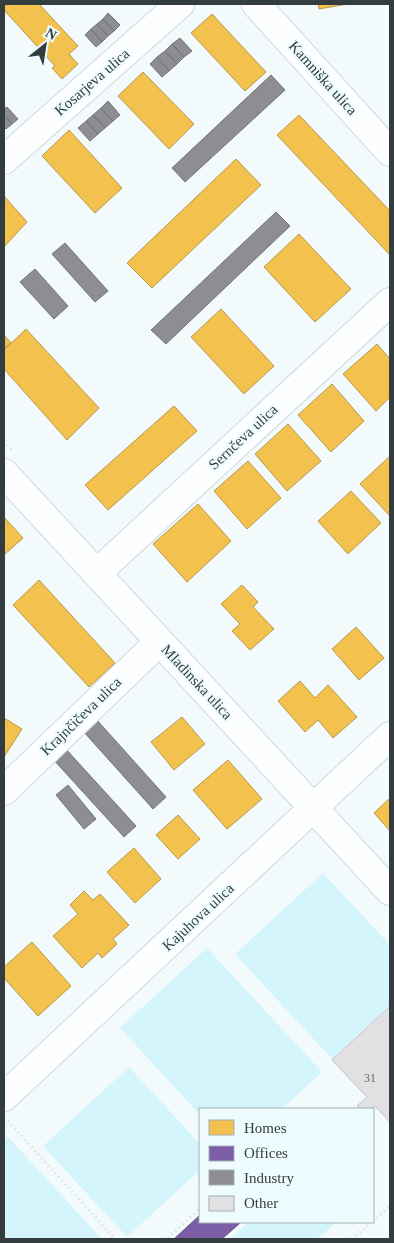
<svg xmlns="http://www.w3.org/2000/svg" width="394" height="1243" font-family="Georgia,serif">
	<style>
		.green { fill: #d5f5fc }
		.homes { fill: #f2c14e; stroke: #b99949 }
		.offices { fill: #7b5ea7; stroke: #655488 }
		.industry { fill: #8d8d92; stroke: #727579 }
		.building { fill: #e1e1e3; stroke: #c2c1c3 }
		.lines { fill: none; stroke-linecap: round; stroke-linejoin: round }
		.minor-casing { stroke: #cfd8da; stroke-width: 30 }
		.path { stroke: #d8dada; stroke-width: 3; stroke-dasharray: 1 4; stroke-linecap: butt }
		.minor { stroke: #fdfeff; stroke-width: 28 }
		.labels { text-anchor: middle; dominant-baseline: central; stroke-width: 5; stroke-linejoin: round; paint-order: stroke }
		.number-label { font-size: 12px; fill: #606769 }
		.street-label { font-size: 15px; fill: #333c3e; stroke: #effcff }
	</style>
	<rect width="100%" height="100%" fill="#f2fafc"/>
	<path class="green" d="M323,873L390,945V1005L332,1059L235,954Z
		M207,948L322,1072L282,1109H200V1115L120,1028Z
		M129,1067L200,1144V1170L127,1237L43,1146Z
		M8,1137L102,1239H4V1141Z
		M249,1222H337L317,1239H230Z"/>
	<path class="homes" d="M4,4H39L78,46L69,54L78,64L62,79L52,68L55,66L4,10Z
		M318,4H348L319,9Z
		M212,14L266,72L245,91L191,33Z
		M143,72L194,124L169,149L118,96Z
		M299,115L390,211V255L277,135Z
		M69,130L122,188L95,213L42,156Z
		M236,159L261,185L152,288L127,263Z
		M4,196L27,222L4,247Z
		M299,234L351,289L315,322L264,267Z
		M221,309L274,366L244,394L191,337Z
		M26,329L99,408L67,440L4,369V350Z
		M4,335L11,343L4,349Z
		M377,344L390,359V397L376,411L343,374Z
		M332,384L364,421L331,452L298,415Z
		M174,406L197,431L108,510L85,485Z
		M288,424L321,461L287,491L255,454Z
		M390,456V516L360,484Z
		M248,461L281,498L247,529L214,491Z
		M351,491L381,523L348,554L318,521Z
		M198,504L231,541L187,582L153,544Z
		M4,517L23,538L4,555Z
		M39,580L115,663L89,687L13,605Z
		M242,585L258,602L253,607L274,629L250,650L232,631L240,624L221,604Z
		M356,627L384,658L359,680L332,649Z
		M300,681L315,698L328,685L357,717L333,738L318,720L305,732L278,701Z
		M182,717L205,744L174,770L151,742Z
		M4,718L22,729L4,757Z
		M228,760L262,799L227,829L193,790Z
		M390,798V831L374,813Z
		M178,815L200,839L178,859L156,835Z
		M134,848L161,879L135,903L107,872Z
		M84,891L93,900L100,894L129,925L113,939L117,944L102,958L98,953L82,968L53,936L78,914L70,905Z
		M32,942L71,986L38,1016L4,978V967Z"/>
	<path class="offices" d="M200,1215V1222L240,1223L222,1239H174Z"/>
	<path class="industry" d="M108,13L120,25L114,31L103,19Z
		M103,19L114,31L108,36L97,24Z
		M97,24L108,36L102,42L91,29Z
		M91,29L102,42L96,47L85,35Z
		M180,38L192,51L184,57L172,44Z
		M172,44L184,57L177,64L165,51Z
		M165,51L177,64L169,71L157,57Z
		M157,57L169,71L162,77L150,64Z
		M271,75L285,90L185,182L172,168Z
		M108,101L120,115L113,121L101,108Z
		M7,107L18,119L12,124L4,115V109Z
		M101,108L113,121L105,128L93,115Z
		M4,115L12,124L6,129L4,127Z
		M93,115L105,128L98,134L86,121Z
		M86,121L98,134L90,141L78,128Z
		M276,212L290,226L166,344L151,330Z
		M65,243L108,291L95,302L52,254Z
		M35,269L68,306L54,319L20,282Z
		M96,719L166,797L153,809L83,731Z
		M64,747L136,826L124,837L52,758Z
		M68,785L96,819L84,829L56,795Z"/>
	<path class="building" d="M390,1006V1122L375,1106L371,1109H360L357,1106L367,1097L332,1060Z"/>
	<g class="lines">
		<defs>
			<path id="minor" d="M256,4L390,152
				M4,160L180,4
				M4,473L390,891
				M97,573L390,302
				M4,791L159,642
				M4,1097L390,736"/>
		</defs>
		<use href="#minor" class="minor-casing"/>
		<path class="path" d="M4,441L12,450
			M8,1121L115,1239
			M373,1221L390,1206
			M163,1239L168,1238L200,1208
			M352,1239L372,1222"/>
		<use href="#minor" class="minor"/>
	</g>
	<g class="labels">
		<g class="number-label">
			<text x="370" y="1078">31</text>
		</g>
		<g class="street-label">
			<text transform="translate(323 78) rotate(48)">Kamniška ulica</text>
			<text transform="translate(92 82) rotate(-41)">Kosarjeva ulica</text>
			<text transform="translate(243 437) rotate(-43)">Sernčeva ulica</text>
			<text transform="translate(197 682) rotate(47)">Mladinska ulica</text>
			<text transform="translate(81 716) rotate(-44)">Krajnčičeva ulica</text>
			<text transform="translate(198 917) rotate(-43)">Kajuhova ulica</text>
		</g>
	</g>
	<rect width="394" height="1243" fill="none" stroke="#333c3e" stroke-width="10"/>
	<rect x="199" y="1108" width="175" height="115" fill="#effcff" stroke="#a4afb2"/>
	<rect x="209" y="1120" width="25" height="15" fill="#f2c14e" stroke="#a4afb2"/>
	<text x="244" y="1133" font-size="15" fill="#333c3e">Homes</text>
	<rect x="209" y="1146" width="25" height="15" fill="#7b5ea7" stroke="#a4afb2"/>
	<text x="244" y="1158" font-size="15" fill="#333c3e">Offices</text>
	<rect x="209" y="1170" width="25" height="15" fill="#8d8d92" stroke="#a4afb2"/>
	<text x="244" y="1183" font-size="15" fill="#333c3e">Industry</text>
	<rect x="209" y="1196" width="25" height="15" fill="#e1e1e3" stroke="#a4afb2"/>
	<text x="244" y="1208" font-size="15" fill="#333c3e">Other</text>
	<g transform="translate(45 45) rotate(30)" stroke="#effcff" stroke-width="4" paint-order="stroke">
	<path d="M0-4L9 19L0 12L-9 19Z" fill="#333c3e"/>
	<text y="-8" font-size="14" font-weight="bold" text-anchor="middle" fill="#333c3e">N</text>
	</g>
</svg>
